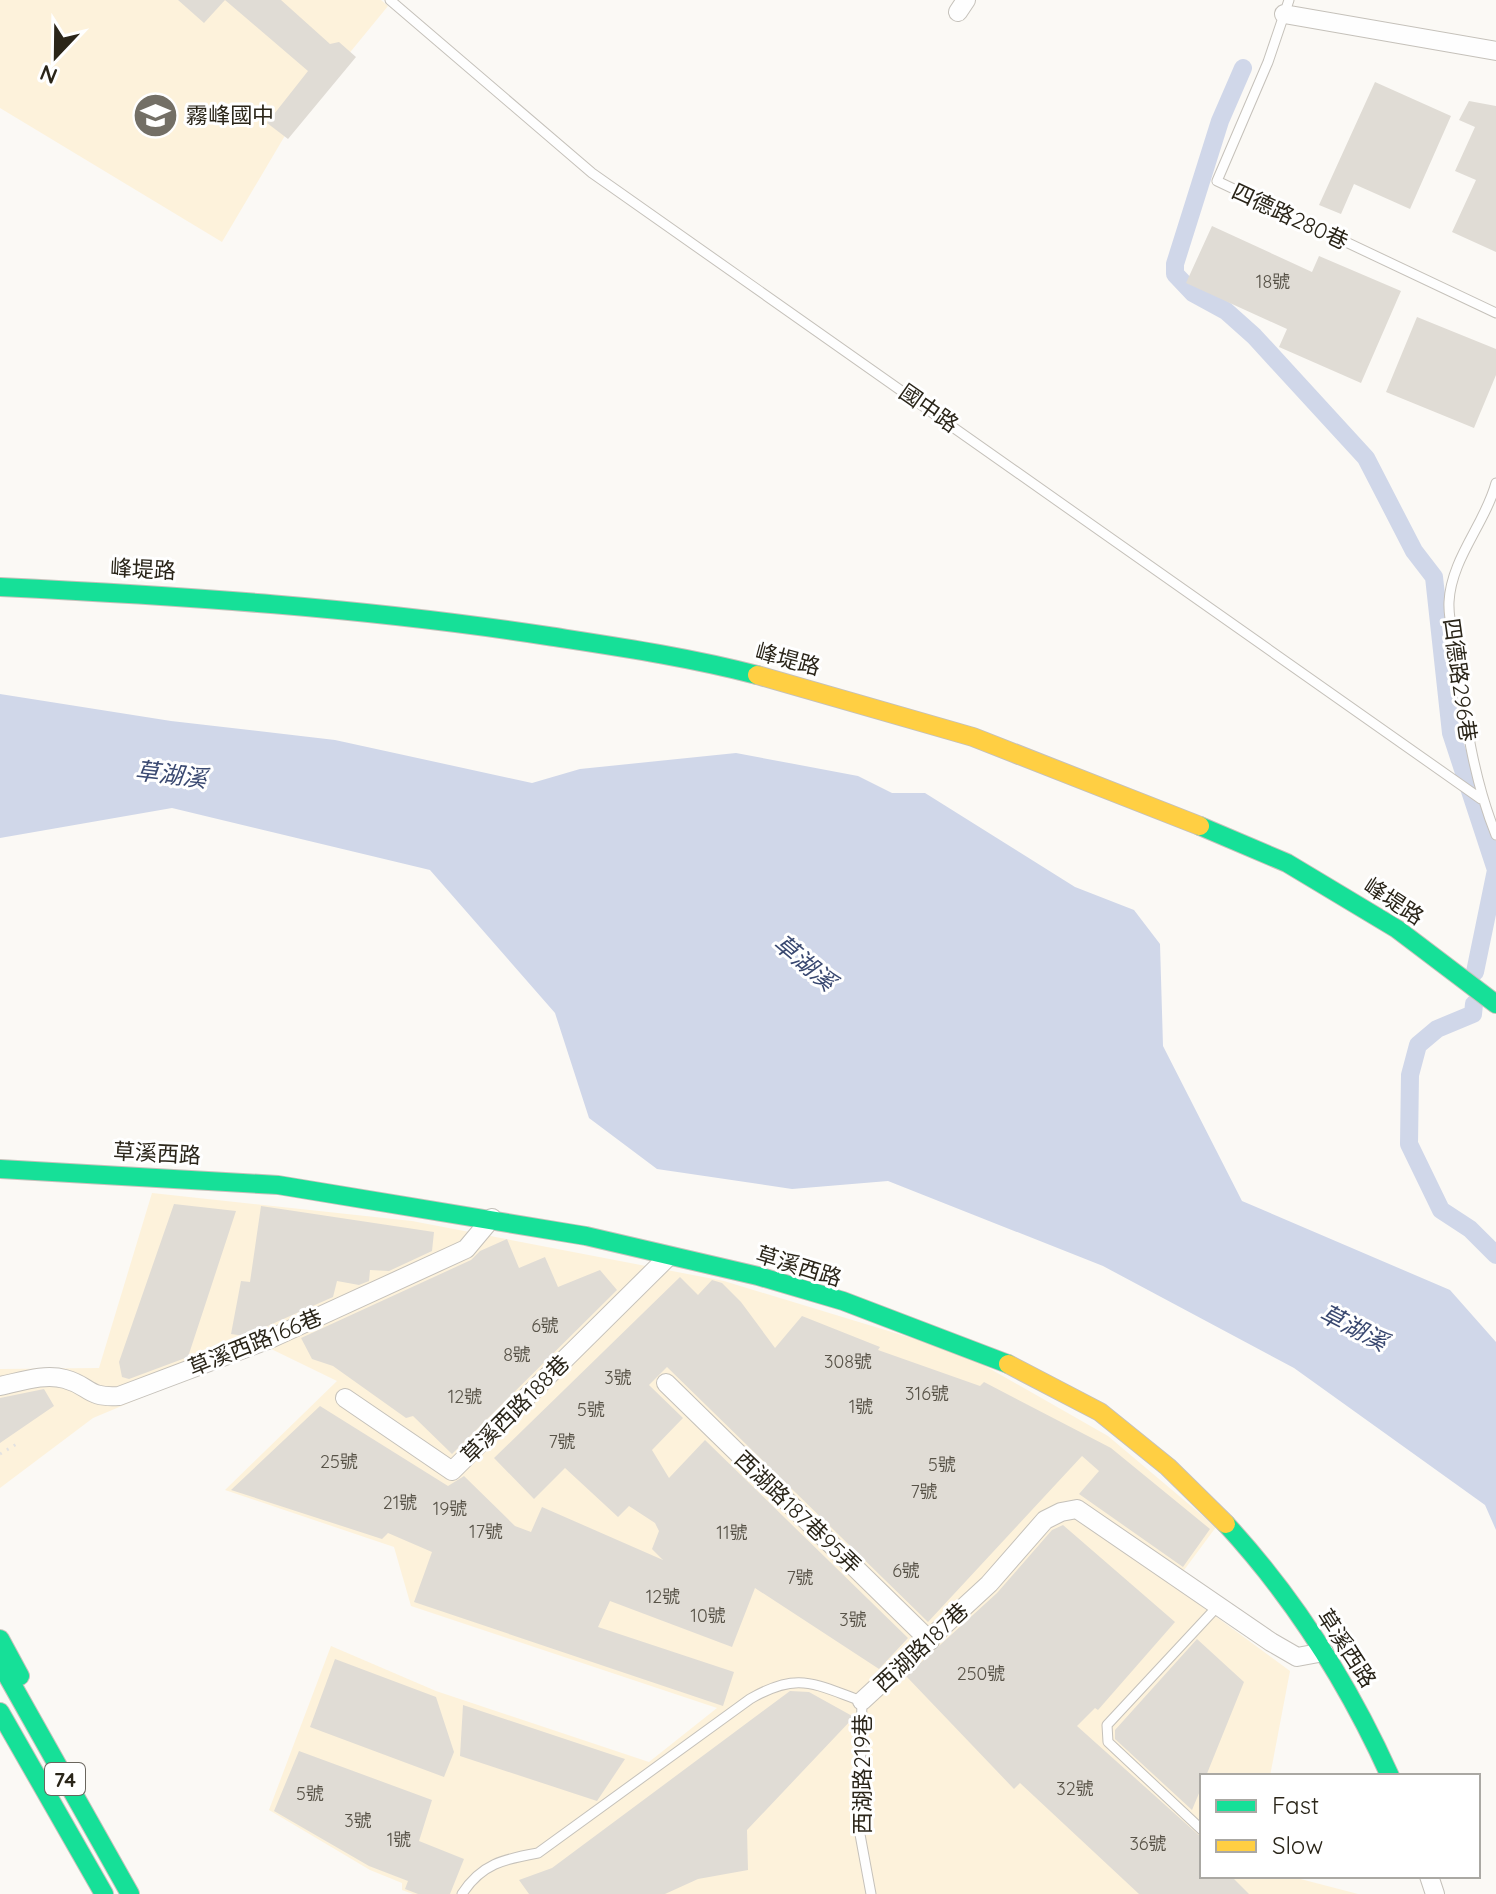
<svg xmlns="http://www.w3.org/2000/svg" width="1496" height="1894" font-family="Quicksand,'Noto Sans TC',sans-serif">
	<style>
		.built { fill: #fdf2db }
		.water { fill: #d0d7e9 }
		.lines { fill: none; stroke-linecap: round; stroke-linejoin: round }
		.canal { stroke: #d0d7e9; stroke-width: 18 }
		.building { fill: #e0dcd5 }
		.lane-casing { stroke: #c5c1ba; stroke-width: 11 }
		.street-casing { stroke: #c5c1ba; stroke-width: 20 }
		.fast-casing { stroke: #c5c1ba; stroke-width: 20 }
		.slow-casing { stroke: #c5c1ba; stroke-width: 20 }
		.path { stroke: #e3e2e1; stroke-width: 3; stroke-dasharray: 2 6; stroke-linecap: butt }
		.lane { stroke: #fefefe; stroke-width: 9 }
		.street { stroke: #fefefe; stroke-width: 18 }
		.fast { stroke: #16e098; stroke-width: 18 }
		.slow { stroke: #ffcf43; stroke-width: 18 }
		.labels { text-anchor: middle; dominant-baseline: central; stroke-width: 6; stroke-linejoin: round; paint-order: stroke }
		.number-label { font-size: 18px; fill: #585348 }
		.shield { fill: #fff; stroke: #6a665e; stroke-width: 2 }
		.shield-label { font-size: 20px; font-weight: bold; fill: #2a2519 }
		.poi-label { font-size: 22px; fill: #2a2519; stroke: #fff; text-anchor: start }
		.street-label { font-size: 22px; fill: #2a2519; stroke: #fff }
		.water-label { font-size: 24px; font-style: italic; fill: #394870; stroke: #fff }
	</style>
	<rect width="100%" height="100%" fill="#fbf9f5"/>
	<path class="built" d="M0,0H381L388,6L293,122L222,242L0,108Z
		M152,1193L412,1221L724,1281L964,1354L1108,1436L1216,1527L1173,1585L1290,1671L1270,1776H1202V1876H1289L1358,1894H413L402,1890V1883L370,1870L269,1810L331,1646L436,1691L649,1762L717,1708L411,1606L394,1547L225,1490L337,1381L265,1346L93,1418L0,1488V1369L99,1368Z"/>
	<path class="water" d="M0,694L171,721L335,740L532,783L580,769L736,753L858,776L892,793H925L1075,887L1134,910L1160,944L1163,1046L1242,1201L1450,1290L1496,1342V1530L1485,1505L1294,1368L1103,1266L888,1181L792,1189L657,1169L589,1118L555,1013L430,870L172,808L0,838Z"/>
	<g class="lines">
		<path class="canal" d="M1243,68L1220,121L1175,264V274L1193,293L1226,311L1254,336L1366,458L1414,551L1434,577L1451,733L1496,870L1475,972
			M1474,1004L1473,1014L1437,1029L1418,1045L1410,1075L1409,1144L1441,1210L1470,1229L1496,1255"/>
	</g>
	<path class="building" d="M178,0H225L204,23Z
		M225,0H281L330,44L339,42L356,57L288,139L267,123L308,71Z
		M1375,82L1451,116L1410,209L1354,184L1341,214L1319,205Z
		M1469,101L1496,106V252L1452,232L1476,180L1455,171L1475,127L1459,120Z
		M1212,226L1312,272L1319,256L1401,291L1361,383L1279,347L1287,329L1186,283Z
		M1417,317L1496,349V375L1474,428L1386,392Z
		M174,1204L236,1211L188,1357L129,1379L122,1377L119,1362Z
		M261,1206L434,1232L432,1251L389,1271L370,1270L369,1281L359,1285L337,1281L333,1297L245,1336L231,1334L241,1281L250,1282Z
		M507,1239L519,1268L545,1257L558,1287L600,1270L617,1290L452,1454L413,1416L406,1418L333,1366L312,1359L301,1338L471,1260L480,1251Z
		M680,1277L698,1295L712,1280L722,1283L741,1302L775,1348L802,1316L880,1347L878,1350L980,1386L984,1382L1111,1448L1210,1529L1183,1567L1079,1494L1099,1471L1082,1456L928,1622L667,1367L649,1385L683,1418L652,1450L669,1478L705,1440L908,1638L879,1669L755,1588L732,1647L610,1601L598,1627L734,1672L723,1706L414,1602L432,1552L388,1533L382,1539L231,1490L320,1406L448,1486L464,1476L515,1526L531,1532L542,1507L663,1560L652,1549L659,1531L655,1523L629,1506L618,1517L565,1468L534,1499L494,1458Z
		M44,1389L54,1406L0,1443V1398Z
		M1063,1525L1175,1622L1098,1710L1095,1708L1077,1726L1202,1838V1876H1231L1249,1894H1139L1020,1783L1014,1789L906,1676L997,1593L1052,1530Z
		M1197,1639L1244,1682L1206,1776H1202V1786L1192,1810L1115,1739V1730Z
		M335,1659L436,1697L454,1752L444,1777L310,1727Z
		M790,1691L809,1692L854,1717L747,1830L748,1870L698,1879L665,1894H529L519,1880L552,1868Z
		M463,1705L625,1759L597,1801L460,1756Z
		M299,1751L432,1800L419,1841L464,1859L450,1894H418L405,1889L408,1881L369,1866L274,1811Z"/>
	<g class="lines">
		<defs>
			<path id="lane" d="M390,0L592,173L1481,799
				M1289,0L1268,62L1217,181L1496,313
				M1496,483C1485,524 1451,559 1449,602C1448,619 1454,640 1457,657C1465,718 1473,778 1496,835
				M1202,1830L1108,1742L1107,1725L1216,1608
				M462,1894C481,1864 504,1859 538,1853L750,1699C798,1671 813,1684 862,1701L859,1829L871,1894"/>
			<path id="street" d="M958,12L966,0
				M1284,14L1496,51
				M666,1383L930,1641
				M0,1386C20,1382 44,1373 65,1379C91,1386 86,1398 119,1396L270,1339L466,1249L492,1218
				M345,1398L452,1471L669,1256
				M862,1701L989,1584L1045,1520L1061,1512L1077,1509L1271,1642L1297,1657L1324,1652
				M1429,1876L1435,1894"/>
			<path id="fast" d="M0,587C184,596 366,608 548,636C619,647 688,657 757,675
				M1200,826L1287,863L1397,929L1496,1004
				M0,1169L278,1185L586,1236L758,1276L843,1301L1008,1364
				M1226,1524C1295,1599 1348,1683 1390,1776
				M0,1639L20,1676
				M0,1663L130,1894
				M0,1712L104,1894"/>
			<path id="slow" d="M757,675L973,737L1200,826
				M1008,1364L1100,1412L1168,1467L1226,1524"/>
		</defs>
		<use href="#lane" class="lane-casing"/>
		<use href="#street" class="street-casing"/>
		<use href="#fast" class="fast-casing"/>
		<use href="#slow" class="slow-casing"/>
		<path class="path" d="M0,1454L20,1442"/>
		<use href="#lane" class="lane"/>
		<use href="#street" class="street"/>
		<use href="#fast" class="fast"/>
		<use href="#slow" class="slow"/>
	</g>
	<defs>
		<symbol id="school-disc" viewBox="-11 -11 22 22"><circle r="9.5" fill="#736f66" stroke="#fff"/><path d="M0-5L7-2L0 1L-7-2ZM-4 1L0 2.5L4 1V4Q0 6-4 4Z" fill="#fff"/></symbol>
	</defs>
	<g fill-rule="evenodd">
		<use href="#school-disc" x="130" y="90" width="51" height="51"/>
	</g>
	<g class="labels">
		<g class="number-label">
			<text x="1273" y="281">18號</text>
			<text x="545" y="1325">6號</text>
			<text x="517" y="1354">8號</text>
			<text x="848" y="1361">308號</text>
			<text x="618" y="1377">3號</text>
			<text x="927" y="1393">316號</text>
			<text x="465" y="1396">12號</text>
			<text x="861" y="1406">1號</text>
			<text x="591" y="1409">5號</text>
			<text x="562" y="1441">7號</text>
			<text x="339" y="1461">25號</text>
			<text x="942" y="1464">5號</text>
			<text x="924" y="1491">7號</text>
			<text x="400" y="1502">21號</text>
			<text x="450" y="1508">19號</text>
			<text x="486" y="1531">17號</text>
			<text x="732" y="1532">11號</text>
			<text x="906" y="1570">6號</text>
			<text x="800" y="1577">7號</text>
			<text x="663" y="1596">12號</text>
			<text x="708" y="1615">10號</text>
			<text x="853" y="1619">3號</text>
			<text x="981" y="1673">250號</text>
			<text x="1075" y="1788">32號</text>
			<text x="310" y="1793">5號</text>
			<text x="358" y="1820">3號</text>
			<text x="399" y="1839">1號</text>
			<text x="1148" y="1843">36號</text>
		</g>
		<rect class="shield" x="45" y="1763" width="40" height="32" rx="6"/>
		<g class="shield-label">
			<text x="65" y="1779">74</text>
		</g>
		<g class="poi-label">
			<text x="186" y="115">霧峰國中</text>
		</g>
		<g class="street-label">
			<text transform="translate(1290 216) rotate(25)">四德路280巷</text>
			<text transform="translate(929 408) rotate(35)">國中路</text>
			<text transform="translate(143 569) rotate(3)">峰堤路</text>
			<text transform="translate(788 659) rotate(15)">峰堤路</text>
			<text transform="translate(1460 680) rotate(82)">四德路296巷</text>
			<text transform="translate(1394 901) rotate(33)">峰堤路</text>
			<text transform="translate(157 1153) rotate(3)">草溪西路</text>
			<text transform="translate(799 1266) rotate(17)">草溪西路</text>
			<text transform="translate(255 1342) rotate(-22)">草溪西路166巷</text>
			<text transform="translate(515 1409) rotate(-45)">草溪西路188巷</text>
			<text transform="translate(798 1512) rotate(44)">西湖路187巷95弄</text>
			<text transform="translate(921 1647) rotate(-43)">西湖路187巷</text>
			<text transform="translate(1347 1648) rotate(57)">草溪西路</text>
			<text transform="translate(862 1774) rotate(-90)">西湖路219巷</text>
		</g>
		<g class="water-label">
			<text transform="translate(171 774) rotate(7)">草湖溪</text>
			<text transform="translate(805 962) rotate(40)">草湖溪</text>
			<text transform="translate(1354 1327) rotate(27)">草湖溪</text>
		</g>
	</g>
	<rect x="1200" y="1774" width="280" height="104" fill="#ffffff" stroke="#aaa8a3" stroke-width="2"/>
	<rect x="1216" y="1800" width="40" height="12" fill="#16e098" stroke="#aaa8a3" stroke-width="2"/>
	<text x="1272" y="1814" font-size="24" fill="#2a2519">Fast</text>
	<rect x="1216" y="1840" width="40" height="12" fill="#ffcf43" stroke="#aaa8a3" stroke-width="2"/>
	<text x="1272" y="1854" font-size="24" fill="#2a2519">Slow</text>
	<g transform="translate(56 56) rotate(202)" stroke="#ffffff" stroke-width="6" paint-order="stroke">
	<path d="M0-6L14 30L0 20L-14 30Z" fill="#2a2519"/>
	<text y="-12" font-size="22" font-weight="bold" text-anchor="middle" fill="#2a2519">N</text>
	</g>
</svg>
